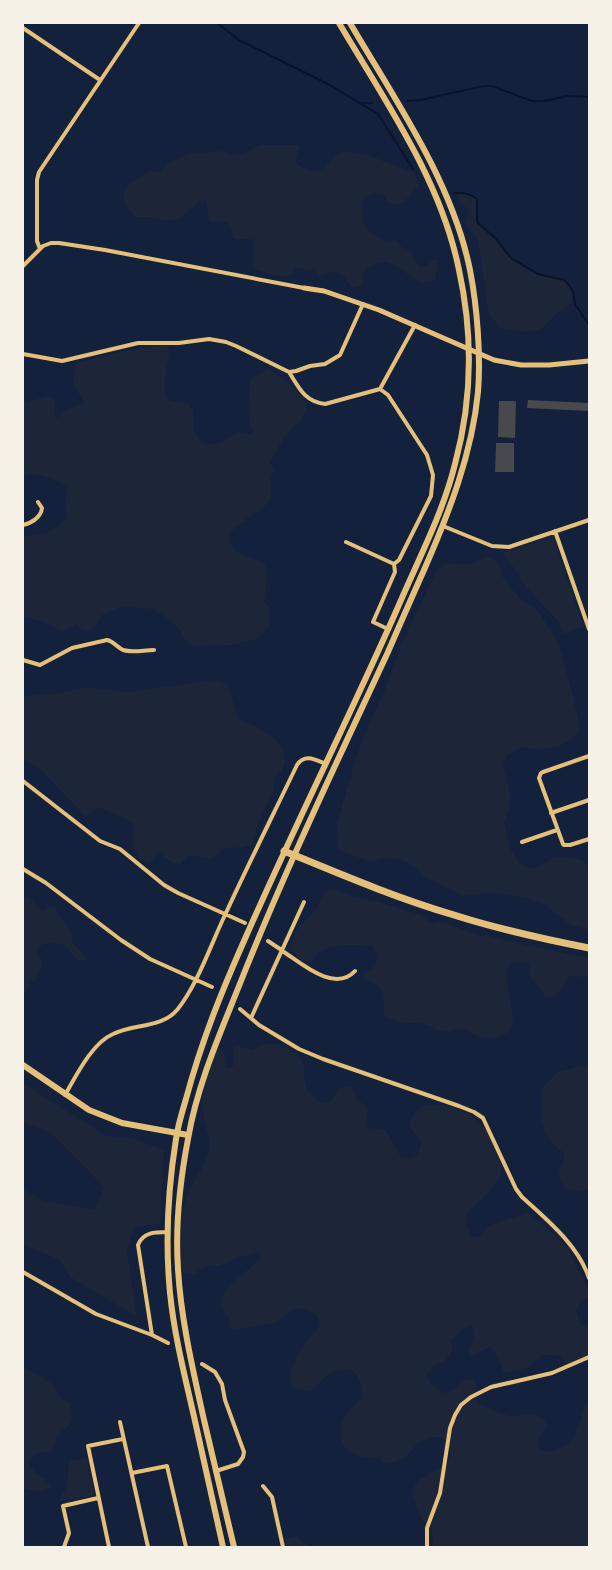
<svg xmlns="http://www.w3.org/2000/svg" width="612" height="1570" font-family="Manrope,sans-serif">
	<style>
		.green { fill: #1d2539 }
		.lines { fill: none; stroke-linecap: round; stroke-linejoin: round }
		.stream { stroke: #0b132b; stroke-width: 2 }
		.building { fill: #48494c }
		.minor { stroke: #e5c07b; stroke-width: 4 }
		.tertiary { stroke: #e5c07b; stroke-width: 5 }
		.primary { stroke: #e5c07b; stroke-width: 6 }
		.trunk { stroke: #e5c07b; stroke-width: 6 }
		.motorway { stroke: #e5c07b; stroke-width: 7 }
	</style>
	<rect width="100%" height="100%" fill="#14213d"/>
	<path class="green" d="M260,145H297L300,147L295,159L298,165L315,172L322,169L336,155L346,151L368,155L414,173L419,185L408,198L398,205L387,202L384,195L375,193L365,198C361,210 362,218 366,229L382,240L397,241L400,246L411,251L414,259L420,267L426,266L433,260H437V269L435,280C431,281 427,283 422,282C417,281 411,276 406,273C390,260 377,256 363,273L364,279L360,286L352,288L342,274L333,272L320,276L315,271L297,268C295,270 292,274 290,275C283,279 264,272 256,270L253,264V240L249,239H235L232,234L228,223C221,220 215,223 209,220L206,201L203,199L180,218L166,221L149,217H136L127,208L123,194L129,184L150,171L159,172L169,162L188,154L223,151L235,155L248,151Z
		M463,193L469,195L476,199V221L478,224L491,235L511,260L538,276H547L564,281L572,292L573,302L555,315L544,327L535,331L526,332L500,328L489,314L478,240L466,225V220L469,214L468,210L457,198L460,194Z
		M166,346L169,349C170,365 158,386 169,400L189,404L193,411V429L202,443C206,444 211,445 215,444C229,443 232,428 250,434L253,431C245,414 249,396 251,378L268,369L286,380L306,401V410L299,424L292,428L284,437L270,463L274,470L271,478V498L261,511L254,513L229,533C229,537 229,542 231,545C238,557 254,558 265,564L267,576L264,601L269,607V626L262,635L253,640L231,645L193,646L185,641L181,631L174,623L153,609L123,606L102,615L94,628L88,631L81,629L76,624L66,630L60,631C52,624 34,617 23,618V536L45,534L58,526L68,517C67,512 65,507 65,502C66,497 68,493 67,488C56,479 40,473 26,475L23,479V399L26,403L47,396L53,398L56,403L54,411L56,417H59L65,411L84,404C83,397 79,395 76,389C72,382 74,371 77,363C106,356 135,347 166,346Z
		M552,538L555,541L561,561L584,627L564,634L559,622L528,589L503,552Z
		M485,557L491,558L499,564L502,576L520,599L538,611L557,640L567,673L580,725L575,737L560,746L538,750L522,747L506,756L503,766L510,794L509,809L504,823L510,848L519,863L528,868H536L553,858L568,857L582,860L589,866V930L571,925L545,905L525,898L505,894L486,893L463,896L426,878L415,867L402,860L384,858L371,862L339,850L336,836L337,823L356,758L369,723L385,690L405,636L437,570L444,564C462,563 470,568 485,557Z
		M213,680L227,684L239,720L258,727L273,737L280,745L284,755L285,763L282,770L274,778L273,792L262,814L252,844L242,847L223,849C205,866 206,853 187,856L181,864L173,863L158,852L149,863L140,860L133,847V823L99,807L85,816L42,771L23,759V696L54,694L88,687L128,692Z
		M333,889L354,897L379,902L406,910L423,916L429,922L433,924L438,922L449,924L479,936L487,935L517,943L589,958V977L568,976L563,988L552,997H545L540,988L532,980L528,963C492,954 513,1002 513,1018C513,1022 511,1027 510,1031C502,1035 495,1039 486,1038C473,1038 461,1023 450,1032L436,1030L431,1026L421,1023H402L386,1017L383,1011C386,992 382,985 364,979V974C367,971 370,971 373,968C380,963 376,952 372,946C360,944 326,944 318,953C315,956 313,960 310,963L301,961L291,949L292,941L297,929L317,908L324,894Z
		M28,897L43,911L48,907H54L72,934V943L84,954L86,959L80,961L72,955L65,945L51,942L39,946L37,955L42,963L36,981L30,982L28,990L23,994V899Z
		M264,1044H277L298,1054L305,1069L304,1078L307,1090L314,1098L322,1103L330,1102C338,1092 337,1085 351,1087C354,1091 354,1096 357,1100C360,1103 365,1103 367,1108C369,1115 365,1122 369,1128L385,1130C392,1139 396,1149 402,1158C416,1159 419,1155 421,1142L410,1127C412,1095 451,1103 471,1115C484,1123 492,1138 497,1152C500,1159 503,1167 500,1175C496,1186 485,1196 477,1204C474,1206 470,1209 468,1212C464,1221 467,1231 474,1237L480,1236L488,1226L528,1212L569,1248C572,1267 589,1281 589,1296L579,1303L576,1310L580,1324L589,1328V1360L574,1367L565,1363L561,1357L555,1355H543L527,1368L504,1373L496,1352L490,1347C481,1349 479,1355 470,1355L469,1351L475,1331L472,1325L467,1326L451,1340L453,1349L446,1360L434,1365L427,1374L430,1384L436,1386L442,1393C446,1392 452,1391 455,1389C462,1383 464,1378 474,1379L476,1383L475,1398L479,1403L494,1411L510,1416L536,1414L545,1420L546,1427L540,1436L539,1448L548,1452C580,1443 575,1433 585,1405L589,1403V1547H433L432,1530L423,1521L411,1492L419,1480L448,1463L450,1457L449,1442L440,1437H432L417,1444L407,1457L394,1462L384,1463L379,1458C374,1458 369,1458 364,1457C336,1453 335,1426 351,1408C354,1404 359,1401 363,1398C362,1386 361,1376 350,1369C344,1370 337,1370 331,1373C315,1383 316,1397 293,1387L290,1380L291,1369L305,1342L313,1335L320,1325L317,1316L305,1308L293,1310L275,1323L233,1330L229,1327V1319L220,1307L223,1294L230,1284L260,1260V1254L258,1252L234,1259L219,1266H210L201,1269L193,1275L184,1273C174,1257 180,1214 187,1196C193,1180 206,1166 209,1149C210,1137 205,1125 203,1113C200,1092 209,1072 215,1051L220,1049C227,1055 223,1060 226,1068H230L234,1065L233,1051L236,1046L252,1050L259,1046Z
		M589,1064V1191L565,1189L558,1173L564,1162V1153L552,1144L541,1123V1089L558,1072Z
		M23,1083L106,1136L132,1138L164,1150L160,1223L134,1228L127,1249L136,1316L70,1277L60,1260L23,1244V1189L42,1200L95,1210L104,1187L51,1133L23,1123Z
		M23,1368L40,1376L54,1385L61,1398L70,1403C75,1426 72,1422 56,1436V1445L49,1452L38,1453L31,1457L29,1464L34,1471L49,1483L50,1488L42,1492L23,1488Z
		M87,1458L94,1493L91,1496L60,1502L59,1500L67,1486L69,1461Z
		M297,1536L302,1542L313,1547H286L285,1539Z"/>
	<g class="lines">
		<path class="stream" d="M217,23L239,40L328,84L378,114L413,169
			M407,101L421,100L483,86H492L532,101H544L568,96L589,97
			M362,103H372
			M454,193C462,192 470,193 477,199V220L478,223L496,239L511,258L538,274L564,280L569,285L573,292L575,304L589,325"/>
	</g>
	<path class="building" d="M528,400L589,403V411L527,408Z
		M499,401H516L515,438L498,437Z
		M496,443H514V472H495Z"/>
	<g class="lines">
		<path class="minor" d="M23,28L100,80
			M40,249L37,241V180L39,172L139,23
			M23,266L43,246L51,243H59L105,250L304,288
			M23,354L62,361L138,343H179L209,339L226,342L236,346L289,372L296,371L310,366L325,364L340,355L363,304
			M289,372C299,388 305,402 325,404L380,389L415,325
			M380,389L388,395L427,455L433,475L431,496L399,560L394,564
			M23,525C32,523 41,517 42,508L38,502
			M443,526L492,546L509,547L589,520
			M555,531L589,629
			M346,542L394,564L395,572L373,622L388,629
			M23,660L40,665L72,648L107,640C113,641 117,647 123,650C132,653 144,650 154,650
			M589,756L543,772L541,773L539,778L563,844L564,845H570L589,839
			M23,781L100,841L120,849L164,885L178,893L245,923
			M551,813L589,800
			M522,842L557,830
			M23,869L46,883L121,940L150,959L212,987
			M268,941L280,949
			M284,952C302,964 335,993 355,971
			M240,1009L259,1025L299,1049L323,1059L459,1106L474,1112L483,1118L516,1189L522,1197C547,1220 578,1245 589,1278
			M251,1018L304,902
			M65,1095C76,1076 92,1043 113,1034C133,1024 162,1028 177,1010C197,986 211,944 225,915C248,865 273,815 297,765C305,753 316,760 326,764
			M23,1272L96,1314L152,1335L168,1343
			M152,1335L138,1245C143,1232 155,1232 168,1232
			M202,1364L215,1372L222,1384L225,1400L244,1452L243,1457L238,1464L216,1471
			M120,1422L148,1547
			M132,1473L167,1466L186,1547
			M263,1486L272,1497L283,1547
			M64,1547L69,1533L63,1506L98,1498
			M109,1547L88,1446L123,1439
			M427,1547V1528L440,1493L450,1428L455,1415L461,1405L471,1397L491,1387L552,1373L589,1357"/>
		<path class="tertiary" d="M304,288L324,291L379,310L494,360L521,365H549L589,361"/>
		<path class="primary" d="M23,1065L89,1110L122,1123L188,1135"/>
		<path class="trunk" d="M223,1547C213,1502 203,1457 193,1412C184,1373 174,1333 170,1293C165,1241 168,1189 176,1139C178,1125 182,1112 186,1099C202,1039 223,988 248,932C296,823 350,716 398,607C418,560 443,513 455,464C472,401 473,334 459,270C441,180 385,101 339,23
			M234,1547C224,1505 214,1463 204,1420C193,1370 181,1320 178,1269C175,1226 180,1181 188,1139C197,1086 219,1036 239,986C284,872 337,762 388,652C400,624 412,597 424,570C449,513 472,454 478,392C481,355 477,306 470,270C452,181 395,100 350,23"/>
		<path class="motorway" d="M284,851C340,874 396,898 454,915C498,929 543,939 589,948"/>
	</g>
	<rect width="612" height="1570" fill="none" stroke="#f6f1e7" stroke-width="48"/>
</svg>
